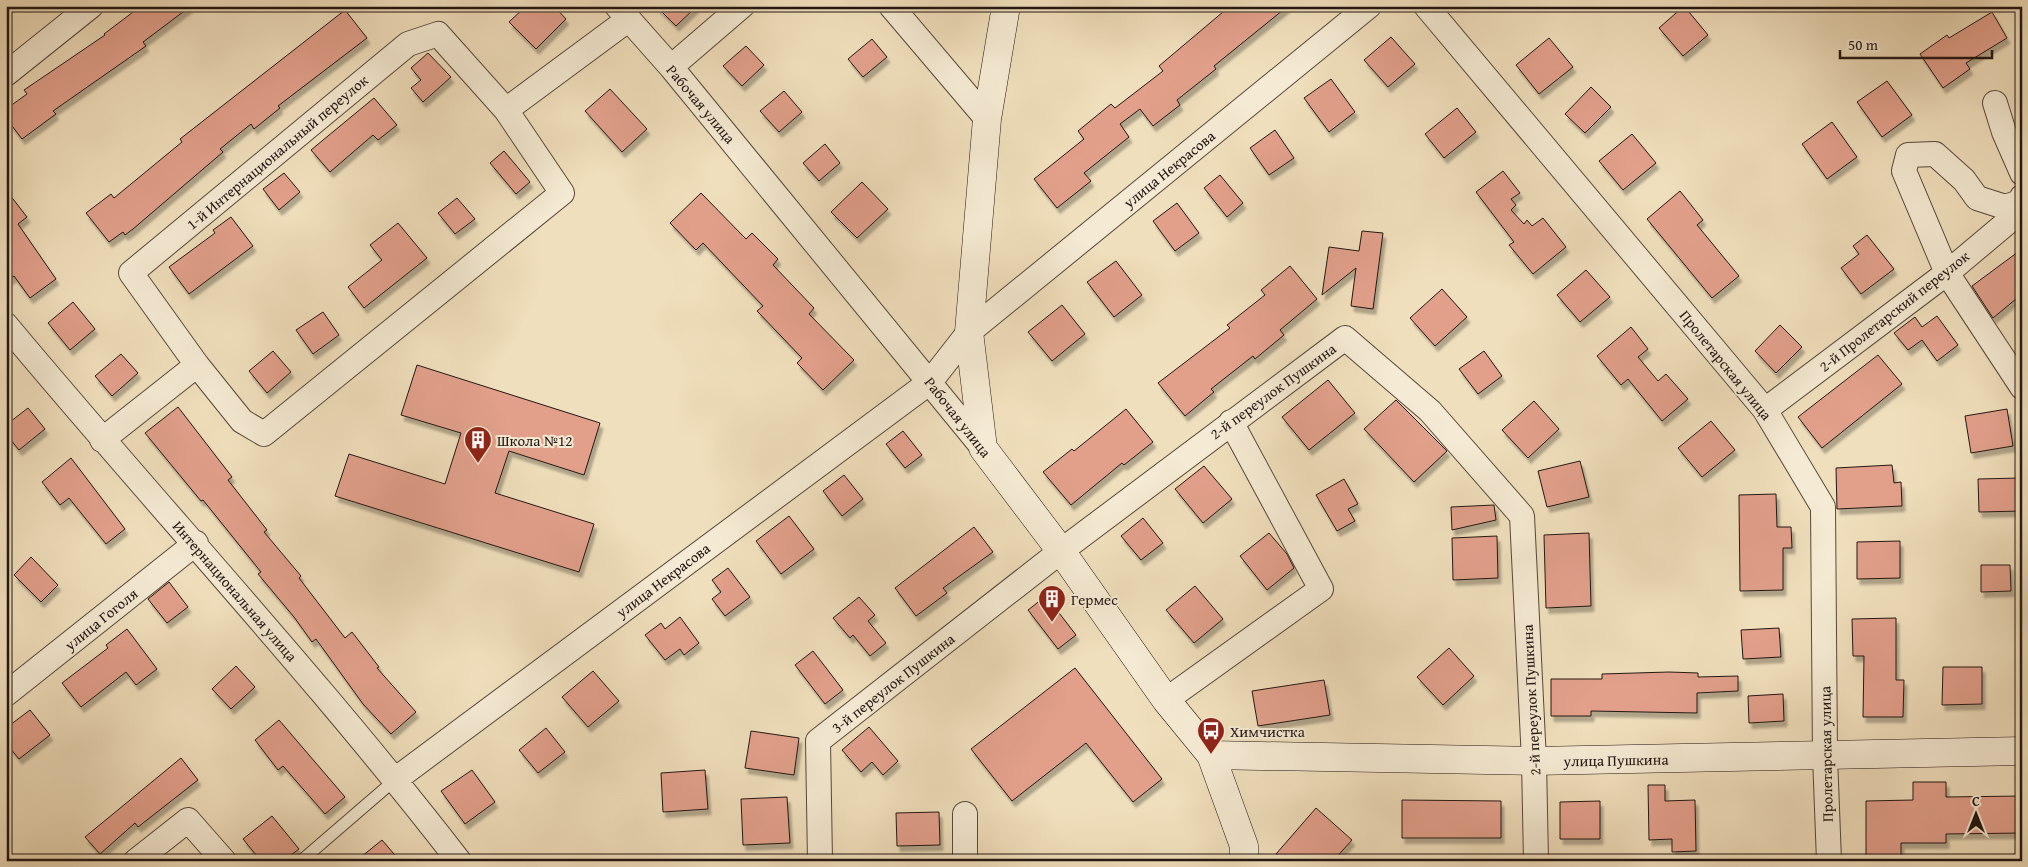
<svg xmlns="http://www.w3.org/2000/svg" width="2028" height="867" font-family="'Gentium Book Plus',serif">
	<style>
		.building { fill: #e2a08b; stroke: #221612; filter: url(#shadow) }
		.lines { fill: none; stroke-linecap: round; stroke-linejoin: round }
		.lane-casing { stroke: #56483c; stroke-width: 13 }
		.street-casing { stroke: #56483c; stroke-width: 26 }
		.secondary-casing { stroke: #221612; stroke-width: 29 }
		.lane { stroke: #f5ead3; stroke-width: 11 }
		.street { stroke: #f5ead3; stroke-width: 24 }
		.secondary { stroke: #f5ead3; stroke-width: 28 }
		.labels { text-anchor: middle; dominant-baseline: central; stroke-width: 4; stroke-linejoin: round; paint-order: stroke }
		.street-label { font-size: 15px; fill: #221612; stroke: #f5ead3 }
		.poi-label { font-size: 15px; fill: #221612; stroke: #f5ead3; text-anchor: start }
	</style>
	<defs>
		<filter id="shadow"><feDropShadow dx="3" dy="5.5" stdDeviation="1" flood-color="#0004"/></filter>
	</defs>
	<rect width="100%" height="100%" fill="#f0dfbc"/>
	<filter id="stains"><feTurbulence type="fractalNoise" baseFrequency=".004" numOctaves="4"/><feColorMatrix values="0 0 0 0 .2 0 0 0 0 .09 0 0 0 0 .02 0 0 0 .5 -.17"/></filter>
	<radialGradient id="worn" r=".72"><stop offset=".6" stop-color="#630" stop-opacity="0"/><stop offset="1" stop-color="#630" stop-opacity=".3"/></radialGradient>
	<path class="building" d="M141,6H191L143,42L146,46L53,111L56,114L22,139L6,118V109L27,94L24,90L105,35L104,34Z
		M526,6H554L566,19L536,49L509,22Z
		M656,6H697L676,26Z
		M1230,6H1288L1214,66L1216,69L1177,100L1180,105L1153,126L1140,109L1120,124L1129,137L1084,173L1091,181L1057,208L1034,179L1084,139L1078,131L1111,104L1115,108L1163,71L1159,66Z
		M1684,6L1708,35L1683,56L1659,28Z
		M345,10L367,38L278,106L280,108L254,129L251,124L220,149L223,152L133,229L125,235L123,232L109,242L86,213L111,194L114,198L182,142L180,139Z
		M1992,12L2007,38L1966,63L1970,69L1943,88L1920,54L1947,35L1949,38Z
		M1391,37L1415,64L1388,87L1364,60Z
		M1549,38L1573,67L1539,94L1516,65Z
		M872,39L887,57L863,77L848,59Z
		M746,46L764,65L742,86L723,66Z
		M428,53L451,77L423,102L411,88L421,80L411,68Z
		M1331,79L1355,112L1329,132L1304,98Z
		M1887,81L1912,115L1882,137L1857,102Z
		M1591,87L1611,107L1585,133L1565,114Z
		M610,89L647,129L622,152L585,111Z
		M784,91L802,112L779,132L760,111Z
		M374,98L397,125L378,140L373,135L330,172L311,150Z
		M1457,108L1476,132L1444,158L1425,134Z
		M1832,122L1857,157L1827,179L1802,144Z
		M1275,130L1294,158L1269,175L1250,148Z
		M1632,134L1656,163L1623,190L1599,161Z
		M825,144L840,163L819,181L803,163Z
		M504,151L530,182L516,194L490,163Z
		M1503,171L1520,193L1511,199L1516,205L1511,210L1524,224L1527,220L1532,226L1543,218L1566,247L1533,274L1509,245L1514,242L1476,192Z
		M284,173L300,192L279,210L263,189Z
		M1220,175L1243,203L1227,217L1204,188Z
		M862,182L888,209L857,238L831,212Z
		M6,190L27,217L18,224L56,279L30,298L14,276L6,282Z
		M1680,191L1703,220L1697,225L1739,276L1712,298L1647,219Z
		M701,193L746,239L752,233L778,259L773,265L814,308L809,314L854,360L823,390L797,363L802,358L757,311L763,306L703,243L696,250L670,223Z
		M457,198L475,219L455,234L438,213Z
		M1177,203L1199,233L1175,251L1153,221Z
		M231,217L253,246L189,294L169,267L215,233L213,230Z
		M398,223L427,258L364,308L348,287L382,260L370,245Z
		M1362,231L1383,233L1373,309L1351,306L1356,268L1322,295L1329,247L1359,251Z
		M1867,235L1894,269L1861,294L1841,268L1859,254L1853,246Z
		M2022,249V294L1993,318L1972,286Z
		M1116,261L1142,295L1114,317L1087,282Z
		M1290,266L1317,299L1280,330L1284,335L1255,359L1253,356L1211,389L1214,392L1185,416L1158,383L1230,328L1227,325L1265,295L1261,290Z
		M1586,270L1610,297L1580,322L1557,295Z
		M1442,289L1467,317L1435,346L1410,318Z
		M73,302L95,329L70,350L48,323Z
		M1062,305L1085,334L1052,361L1028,332Z
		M323,312L339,335L313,354L296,330Z
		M1937,316L1958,345L1937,361L1922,340L1908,350L1894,333L1915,317L1922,327Z
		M1780,325L1802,347L1776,373L1755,351Z
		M1631,327L1648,349L1638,357L1658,381L1666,374L1688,399L1662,421L1628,379L1621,385L1597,356Z
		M273,351L291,372L267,393L249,371Z
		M1484,351L1502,376L1478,394L1459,369Z
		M121,354L138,373L112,396L95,376Z
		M1878,355L1902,384L1822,448L1798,417Z
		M417,365L600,423L584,475L509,451L495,493L594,524L579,572L335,496L349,454L445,484L461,433L401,415Z
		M1328,380L1355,413L1309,450L1282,417Z
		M1396,400L1447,451L1414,482L1364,429Z
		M1534,401L1559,429L1528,458L1502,430Z
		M178,407L232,477L228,480L267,530L264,532L301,576L299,578L345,638L352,632L379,667L377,668L416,712L391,734L363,704L316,639L312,642L294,617L258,574L261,572L203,500L201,501L145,433Z
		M28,408L45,429L19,450L6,434V425Z
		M1126,409L1153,442L1124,465L1122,463L1071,505L1043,472L1072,449L1074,451Z
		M2007,409L2013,446L1971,453L1965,416Z
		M1711,421L1735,450L1702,477L1678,448Z
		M903,431L922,455L905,468L886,444Z
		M71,458L125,529L106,544L69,498L60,505L42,482Z
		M1580,461L1589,497L1547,507L1538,471Z
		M1892,465L1894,483L1901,482L1902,506L1837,509L1836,468Z
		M1204,466L1232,499L1203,523L1175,489Z
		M844,475L863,499L842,516L823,491Z
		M2021,478L2022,511L1979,512L1978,479Z
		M1344,479L1358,504L1348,509L1355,521L1337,531L1316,495Z
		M1776,494L1777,527H1791L1792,548H1783V590L1740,591L1739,495Z
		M1494,505L1496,520L1452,530L1451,507Z
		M789,516L814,549L781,574L756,541Z
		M1143,518L1163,543L1141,560L1121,536Z
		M974,527L993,552L943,588L947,593L916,616L895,588Z
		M1269,533L1287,554L1294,568L1267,590L1240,556Z
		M1589,533L1591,606L1546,608L1544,535Z
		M1497,536L1498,578L1453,580L1452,538Z
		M1900,541V578L1857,579V542Z
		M31,557L58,585L41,602L14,575Z
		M1981,565H2010L2011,591L1981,592Z
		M728,568L750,597L725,616L712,599L721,592L712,580Z
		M169,582L188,607L167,623L148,599Z
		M1195,586L1223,619L1194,643L1166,610Z
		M1046,596L1076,635L1058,649L1028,610Z
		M859,597L875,615L868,621L886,643L870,656L853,635L850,638L833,618Z
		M680,617L699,643L684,655L680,649L665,660L645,635L661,623L665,629Z
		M1896,618V680H1904L1903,717H1863L1864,656H1853L1852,619Z
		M1779,628L1781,657L1743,659L1741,630Z
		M127,629L157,669L136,685L126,672L81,707L62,683L108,648L106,645Z
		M1449,648L1474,676L1443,705L1417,677Z
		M813,651L843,690L825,704L795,665Z
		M236,666L255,687L231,709L212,689Z
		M1943,667H1982V704L1942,705Z
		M1075,668L1162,779L1133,802L1086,743L1012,801L971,749Z
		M593,671L619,701L588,727L562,697Z
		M1669,672L1698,673V677L1738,676V691L1697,693V713L1591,711V716H1551V679H1602V674Z
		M1324,680L1330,715L1258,726L1252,691Z
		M1783,694L1784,721L1749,723L1748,696Z
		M30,710L50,735L19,759L6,743V728Z
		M279,720L345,797L325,814L283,766L278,770L255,740Z
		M869,727L898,761L883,775L872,762L861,772L842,750Z
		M546,728L565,752L538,773L519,750Z
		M751,731L799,738L794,775L745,768Z
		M181,758L198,780L138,827L135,823L100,854L85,837Z
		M472,770L495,802L465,824L441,791Z
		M705,770L708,809L663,812L661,773Z
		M1913,782H1946V797L2022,796V833L1946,834V843H1901V861H1866V801L1913,800Z
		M1648,785H1665V801L1695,800L1696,851L1672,852V839L1649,840Z
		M787,797L790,843L743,845L741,799Z
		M1402,800L1501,801V838H1402Z
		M1600,801V839H1560V802Z
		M1316,808L1352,840L1333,861H1284L1276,854Z
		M939,812L940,845L897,846L896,813Z
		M272,816L299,849L283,861H261L243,839Z
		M382,840L400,861H356Z"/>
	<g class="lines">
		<defs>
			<path id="lane" d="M301,861L396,779"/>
			<path id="street" d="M617,6L671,67L983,448
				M891,6L987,119
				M1426,6L1765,410L1823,507L1825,756L1829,861
				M671,67L742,6
				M6,74L91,6
				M1995,103L2004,132L2022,173
				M2022,197L2020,202L2005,207L1977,198L1964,180L1935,154L1908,155L1904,171L1947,273L2022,387
				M6,325C156,505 316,676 459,861
				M197,365L242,421L264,434L562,193L506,110
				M1765,410L1947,273L2022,210
				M102,440L197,365L131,273L408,44L438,34L506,110L629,19
				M6,694L196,543
				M1166,700L1321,589L1231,422
				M396,779L930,382L969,332L1369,6
				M136,861L188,820L224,861
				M820,861L818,741L1061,551L1345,338L1430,411L1522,516L1534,761L1536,861
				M965,861V814"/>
			<path id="secondary" d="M1006,6L987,119L969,332L983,448L1061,551L1166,700L1211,755L1244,846V861
				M1211,755L1534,761L2022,751"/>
		</defs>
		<use href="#lane" class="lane-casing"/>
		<use href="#street" class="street-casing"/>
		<use href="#secondary" class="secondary-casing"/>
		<use href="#lane" class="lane"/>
		<use href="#street" class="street"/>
		<use href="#secondary" class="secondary"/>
	</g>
	<defs>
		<symbol id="building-pin" viewBox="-11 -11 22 30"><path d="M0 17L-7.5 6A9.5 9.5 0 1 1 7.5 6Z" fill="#8f2418" stroke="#f5ead3"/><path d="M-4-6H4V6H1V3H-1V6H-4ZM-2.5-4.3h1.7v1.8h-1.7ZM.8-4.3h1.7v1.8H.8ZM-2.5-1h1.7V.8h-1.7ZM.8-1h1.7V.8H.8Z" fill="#fff"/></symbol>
		<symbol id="bus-pin" viewBox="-11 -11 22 30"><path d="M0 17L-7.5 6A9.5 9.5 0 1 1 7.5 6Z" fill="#8f2418" stroke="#f5ead3"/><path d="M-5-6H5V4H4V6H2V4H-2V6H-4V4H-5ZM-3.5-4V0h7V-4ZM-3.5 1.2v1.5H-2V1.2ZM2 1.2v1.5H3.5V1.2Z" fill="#fff"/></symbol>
	</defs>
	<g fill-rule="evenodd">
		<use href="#building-pin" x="462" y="424" width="32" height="43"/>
		<use href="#building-pin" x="1036" y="583" width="32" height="43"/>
		<use href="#bus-pin" x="1195" y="715" width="32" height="43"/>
	</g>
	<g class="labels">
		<g class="street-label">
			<text transform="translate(701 104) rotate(50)">Рабочая улица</text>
			<text transform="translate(277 152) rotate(-40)">1-й Интернациональный переулок</text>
			<text transform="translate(1169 169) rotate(-39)">улица Некрасова</text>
			<text transform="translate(1894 311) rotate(-38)">2-й Пролетарский переулок</text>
			<text transform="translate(1726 365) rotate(51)">Пролетарская улица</text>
			<text transform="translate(1273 391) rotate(-36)">2-й переулок Пушкина</text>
			<text transform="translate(958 417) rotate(52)">Рабочая улица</text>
			<text transform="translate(663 580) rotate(-37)">улица Некрасова</text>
			<text transform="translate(235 591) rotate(49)">Интернациональная улица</text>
			<text transform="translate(101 619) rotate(-39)">улица Гоголя</text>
			<text transform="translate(893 683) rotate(-38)">3-й переулок Пушкина</text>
			<text transform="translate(1531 700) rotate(-93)">2-й переулок Пушкина</text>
			<text transform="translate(1826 754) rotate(-91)">Пролетарская улица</text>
			<text transform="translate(1616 760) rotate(-1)">улица Пушкина</text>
		</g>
		<g class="poi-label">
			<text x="497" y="440">Школа №12</text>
			<text x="1071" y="599">Гермес</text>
			<text x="1230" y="731">Химчистка</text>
		</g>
	</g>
	<rect width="2028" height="867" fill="none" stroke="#f0dfbc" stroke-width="25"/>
	<rect x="8" y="8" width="2013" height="852" fill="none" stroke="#221612" stroke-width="2.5"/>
	<rect x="12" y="12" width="2003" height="842" fill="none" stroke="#221612"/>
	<g transform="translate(1976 814)" stroke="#f5ead3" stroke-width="4" paint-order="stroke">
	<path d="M0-4L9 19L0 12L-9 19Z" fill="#221612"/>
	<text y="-8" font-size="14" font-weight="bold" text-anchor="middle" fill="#221612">С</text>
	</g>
	<path d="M1840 50v8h152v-8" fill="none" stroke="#221612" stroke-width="2.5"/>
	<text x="1848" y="50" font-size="15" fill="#221612" stroke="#f5ead3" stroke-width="4" paint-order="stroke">50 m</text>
	<rect width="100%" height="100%" filter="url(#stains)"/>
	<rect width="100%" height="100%" fill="url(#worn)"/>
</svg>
